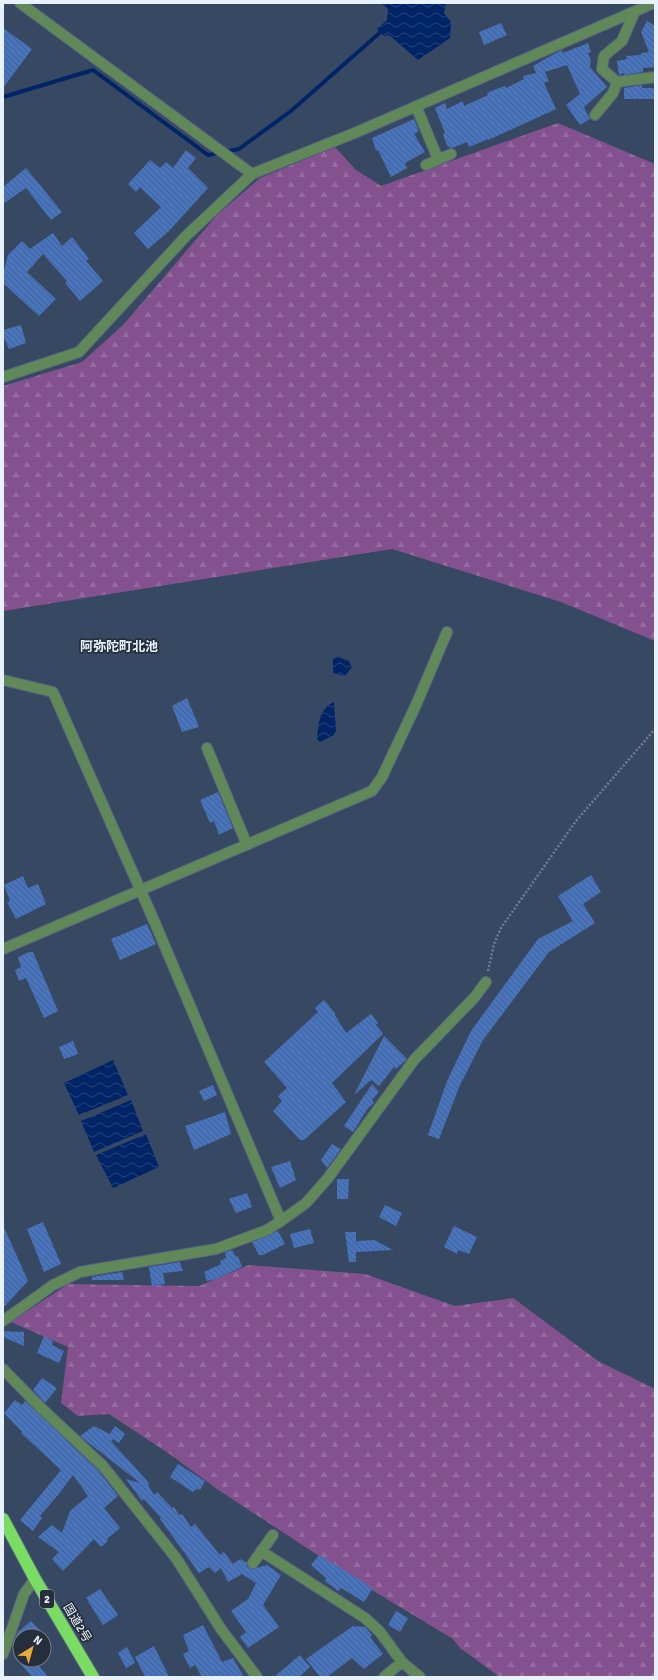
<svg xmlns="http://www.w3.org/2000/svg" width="658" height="1680" font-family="Signika,'Noto Sans JP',sans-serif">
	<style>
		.forest { fill: url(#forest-firs) }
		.water { fill: url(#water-waves) }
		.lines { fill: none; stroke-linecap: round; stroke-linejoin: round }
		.stream { stroke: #002567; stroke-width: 4 }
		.building { fill: url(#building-back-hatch) }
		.minor-casing { stroke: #57667f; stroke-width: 12 }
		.highway-casing { stroke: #57667f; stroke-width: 14 }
		.path { stroke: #707e95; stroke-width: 2.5; stroke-dasharray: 2 2; stroke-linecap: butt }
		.minor { stroke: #608858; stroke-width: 10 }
		.highway { stroke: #79dd64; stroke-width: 12 }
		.labels { text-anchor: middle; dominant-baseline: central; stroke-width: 3.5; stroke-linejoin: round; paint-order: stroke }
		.shield { fill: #262e3b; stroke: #aeb6c4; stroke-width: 1 }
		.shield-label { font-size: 11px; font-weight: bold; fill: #e8f1fe }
		.street-label { font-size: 12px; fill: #e8f1fe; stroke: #262e3b }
		.neighbourhood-label { font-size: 13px; font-weight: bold; fill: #e8f1fe; stroke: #262e3b }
	</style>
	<defs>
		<pattern id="forest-firs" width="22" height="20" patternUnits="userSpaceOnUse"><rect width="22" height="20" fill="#83518e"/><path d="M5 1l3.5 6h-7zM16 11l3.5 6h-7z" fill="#956a9f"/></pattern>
		<pattern id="water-waves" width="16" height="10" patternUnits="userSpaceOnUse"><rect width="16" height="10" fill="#002567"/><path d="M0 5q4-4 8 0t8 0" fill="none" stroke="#25457e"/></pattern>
		<pattern id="building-back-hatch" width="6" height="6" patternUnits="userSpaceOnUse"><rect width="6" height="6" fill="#4874be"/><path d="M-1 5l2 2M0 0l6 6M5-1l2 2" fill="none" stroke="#47608b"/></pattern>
	</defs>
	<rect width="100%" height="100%" fill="#374863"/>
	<path class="forest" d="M558,123L655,164V641L561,602L392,549L3,611V386L82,362L123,325L217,215L260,178L335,147L356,170L381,186Z
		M249,1265L365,1274L455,1306L513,1298L598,1361L655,1389V1677H500L460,1648L453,1639L357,1581L217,1489L171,1455L109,1414L78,1416L61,1403L68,1347L11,1322L68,1284L199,1286Z"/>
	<path class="water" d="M381,3H446L444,13L451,22L450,38L418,60L389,35L384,36L377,29L387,20L388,9Z
		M338,657L349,661L352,667L345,676L333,673V659Z
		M334,702L336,731L333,736L320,742L317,739C319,724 318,710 334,702Z
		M113,1060L128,1095L79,1115L64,1083Z
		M131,1100L143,1131L94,1152L81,1121Z
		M146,1134L159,1167L113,1188L96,1155Z"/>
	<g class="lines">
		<path class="stream" d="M3,97L93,70L208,155L239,149L291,111L384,29"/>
	</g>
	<path class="building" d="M647,21L655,26V67L643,68V72L624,75V73L619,75L617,61L627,59L626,56L641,55V53L649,52L641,32Z
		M501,23L507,35L484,45L479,32Z
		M3,28L32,49L3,88Z
		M588,43L591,52L588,53L591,61L590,67L607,87L584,107L590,119L580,125L566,105L580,94L567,65L545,72L549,81L544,83L556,109L488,140V139L469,147L467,142L452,148L447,146L443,134L445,133L435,108L445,103L447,109L463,101L464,106L488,95L487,93L494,90L505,86L506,88L524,79L523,76L536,73L533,66L552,55L562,50L563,53Z
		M642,85V88H655V99H624V88Z
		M414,119L419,131L414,134L425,152L405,163L407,168L391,177L378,150L376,151L372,138Z
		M186,150L196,158L188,168L208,188L169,231L148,249L134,233L161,207L140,187L136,192L128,184L150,160L160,168L166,162L173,168Z
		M26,168L62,212L51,220L26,188L3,204V187Z
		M53,233L62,246L72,237L89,259L86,261L103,281L80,301L65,283L67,281L43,254L27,272L56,299L39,316L3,283V274L8,255L22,241L30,249Z
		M21,325L26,343L9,349L3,336V330Z
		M187,698L199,727L182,732L172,706Z
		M218,792L233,828L219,835L214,821L210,823L200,800Z
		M591,875L601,892L583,904L595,923L549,952L483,1040L460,1085L439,1139L428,1135L447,1081L471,1031L538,939L573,921L558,896Z
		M23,876L28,888L38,884L46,904L16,919L7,902L10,901L4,885Z
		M147,924L156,944L120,960L111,939Z
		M29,952H33L58,1011L44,1018L26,978L19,981L15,970L21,967L18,957Z
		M324,1000L335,1013V1015L346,1033L371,1014L378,1023L376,1025L383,1034L332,1083L346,1102L304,1140H300L273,1111L282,1101L278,1096L287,1088L264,1062L318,1012L315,1008Z
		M384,1036L407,1059L396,1069L394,1067L379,1086L371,1080L354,1095Z
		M73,1041L78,1054L64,1059L59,1047Z
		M372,1084L379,1092L372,1100L374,1103L368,1108L353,1132L344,1126Z
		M213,1085L217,1095L204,1101L199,1091Z
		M225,1112L231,1134L194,1150L185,1126Z
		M332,1144L341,1149L327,1168L321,1160Z
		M290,1161L296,1180L280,1188L271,1167Z
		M337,1179H349L348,1199H337Z
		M247,1193L252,1207L236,1213L229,1199Z
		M385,1205L402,1213L396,1226L379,1217Z
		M43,1222L61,1264L44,1272L27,1229Z
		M3,1225L28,1281L3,1308Z
		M454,1226L477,1237L469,1254L458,1250L457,1254L444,1247Z
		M310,1229L314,1243L294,1248L290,1234Z
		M278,1231L285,1244L263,1255H259L252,1242Z
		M345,1232H356V1244L357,1241L374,1240L393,1250L356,1252V1262H349Z
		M232,1250L236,1257L238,1256L242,1267L216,1279L207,1281L204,1272L221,1264L220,1261L226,1258L225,1252Z
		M180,1262L183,1271L163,1273L165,1284L152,1286L149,1267Z
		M122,1272L124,1280H92V1277Z
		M3,1331L24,1332V1346L3,1337Z
		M44,1336L53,1341L52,1345L64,1351L59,1363L37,1353Z
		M42,1378L57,1388L45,1403L33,1390Z
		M15,1400L22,1405L25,1401L98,1470L118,1496L104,1508L120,1528L107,1539L108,1541L101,1547L94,1539L63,1571L52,1559L59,1552L38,1537L52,1525L62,1533L70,1511L88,1496L73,1475L58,1495L40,1516L42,1518L33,1531L20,1520L61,1470L21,1433L22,1432L4,1413Z
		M94,1426L110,1434L115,1426L125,1434L119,1443L113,1439L111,1441L149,1483L148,1485L154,1495L157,1492L172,1508L174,1507L179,1515L182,1514L191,1527L195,1524L220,1555L224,1552L233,1564L240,1559L247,1563V1566L252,1569L267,1565L281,1575L263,1605L279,1627L248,1648L240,1637L246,1632L231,1611L248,1599L256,1583L242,1574L228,1582L221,1568L215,1573L209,1567L199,1573L160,1519L161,1518L144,1499L142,1501L126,1479L140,1483L80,1436Z
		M178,1464L205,1481L200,1490L196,1489L193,1492L170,1477Z
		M319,1555L373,1588L364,1602L341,1588L338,1591L325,1581L326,1578L311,1565Z
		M100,1589L118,1615L103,1625L86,1598Z
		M396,1611L408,1618L400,1632L388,1625Z
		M31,1621L45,1636H16L18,1632Z
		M203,1625L222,1662L233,1658L244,1677H202L195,1665L190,1668L183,1654L189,1651L183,1635Z
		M353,1626L365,1627L372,1635L370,1637L383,1654L364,1669L352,1658L327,1677H320L306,1659Z
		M154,1646L169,1677H145L135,1657Z
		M127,1647L135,1663L126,1668L118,1653Z
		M300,1655L310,1667L299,1677H274Z
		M17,1660H34L48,1677H32Z"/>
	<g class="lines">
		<defs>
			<path id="minor" d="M20,3L252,174
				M635,11L622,41L604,56L602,69L617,82L655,77
				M416,106L438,159
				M595,115L613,93L617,82
				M426,165L451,154
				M3,377L79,352L186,236L252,174L357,132L654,3
				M3,680L53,692L155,923L281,1221
				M207,748L247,845
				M3,949L372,791L382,777L416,705L447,632
				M3,1321L53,1285L80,1272L216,1249L267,1230L281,1221L306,1203L328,1178L414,1060L474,998L486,982
				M3,1369L41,1408L103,1466L176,1558L221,1629L257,1677
				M261,1551L365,1618L380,1632L402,1662
				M253,1563L273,1535
				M3,1654L24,1594L35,1579
				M384,1677L402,1662L420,1677"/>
			<path id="highway" d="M3,1519L35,1579L93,1677"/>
		</defs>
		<use href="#minor" class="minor-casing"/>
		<use href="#highway" class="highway-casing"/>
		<path class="path" d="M488,971L494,944L501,928L576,821L655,729"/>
		<use href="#minor" class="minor"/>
		<use href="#highway" class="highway"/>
	</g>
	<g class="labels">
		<rect class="shield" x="40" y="1590" width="14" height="18" rx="3"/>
		<g class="shield-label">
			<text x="47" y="1599">2</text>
		</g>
		<g class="street-label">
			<text transform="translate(77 1623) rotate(59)">国道2号</text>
		</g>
		<g class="neighbourhood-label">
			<text x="119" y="647">阿弥陀町北池</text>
		</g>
	</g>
	<rect width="658" height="1680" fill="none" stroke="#e8f1fe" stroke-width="8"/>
	<g transform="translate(32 1648) rotate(37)"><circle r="19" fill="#262e3b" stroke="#747c89"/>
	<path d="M0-3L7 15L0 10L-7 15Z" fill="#e7ac36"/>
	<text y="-6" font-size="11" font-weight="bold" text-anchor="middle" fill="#e8f1fe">N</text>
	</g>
</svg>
